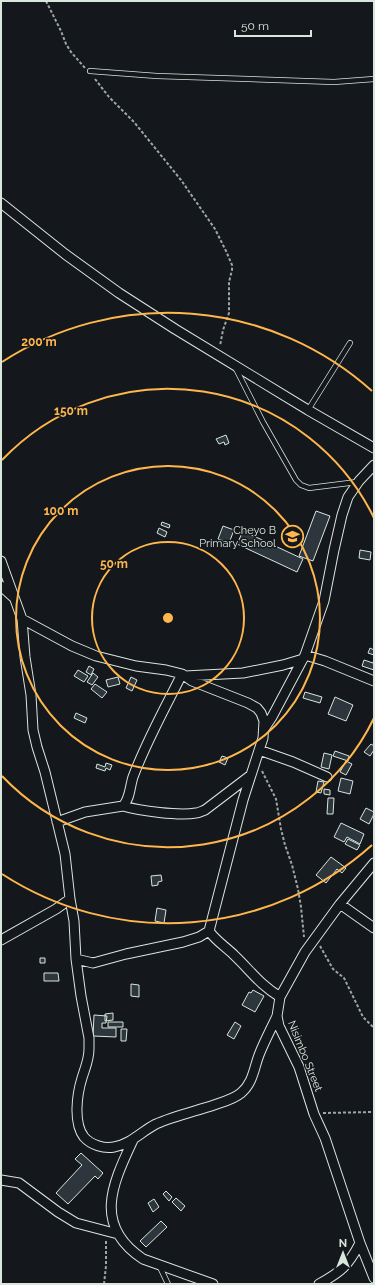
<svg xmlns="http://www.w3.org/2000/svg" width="375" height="1285" font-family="Raleway,sans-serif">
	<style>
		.building { fill: #2c363c; stroke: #d8e6dc }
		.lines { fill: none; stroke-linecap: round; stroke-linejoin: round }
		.lane-casing { stroke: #d8e6dc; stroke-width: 6 }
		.street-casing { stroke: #d8e6dc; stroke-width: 11 }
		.path { stroke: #9da8a2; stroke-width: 2; stroke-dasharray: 3 2; stroke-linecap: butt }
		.lane { stroke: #14181c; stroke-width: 4.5 }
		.street { stroke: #14181c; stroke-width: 9 }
		.ring { fill: none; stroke: #ffb74d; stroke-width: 2 }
		.labels { text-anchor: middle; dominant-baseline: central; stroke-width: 3; stroke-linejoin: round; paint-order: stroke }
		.poi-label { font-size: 11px; fill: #d8e6dc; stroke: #14181c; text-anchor: end }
		.street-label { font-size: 11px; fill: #d8e6dc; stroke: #14181c }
		.centre { fill: #ffb74d; stroke: #14181c; stroke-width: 2 }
		.ring-label { font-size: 12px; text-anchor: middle; font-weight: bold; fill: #ffb74d; stroke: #14181c; stroke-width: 3; stroke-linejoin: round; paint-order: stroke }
	</style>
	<rect width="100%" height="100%" fill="#14181c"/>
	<path class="building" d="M226,435L229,443L225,445L224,442L219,444L216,439Z
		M316,511L330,516L313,561L299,556Z
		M162,522L170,525L169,528L161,525Z
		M223,526L234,530L229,543L218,539Z
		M159,528L167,532L165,537L157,533Z
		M243,531L303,559L297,572L237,544Z
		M360,550L371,552L370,560L359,558Z
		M370,648L374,650V655L368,653Z
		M374,659V670L362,666L364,660L373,663Z
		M89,666L94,669L91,675L86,672Z
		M78,670L88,676L84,682L74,676Z
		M93,673L98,677L92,685L87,682Z
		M118,677L120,684L108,687L106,680Z
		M131,677L137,680L132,691L126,688Z
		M95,684L107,692L102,698L91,689Z
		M305,692L322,697L320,703L303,698Z
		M335,697L353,705L346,721L328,714Z
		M76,713L87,718L85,723L74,718Z
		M371,744L374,746V750L370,756L364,752Z
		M335,751L349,756L348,761L333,756Z
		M324,753L332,755L329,769L321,767Z
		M222,756L228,758L225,765L219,762Z
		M346,761L352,764L346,775L340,772Z
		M106,763L112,765L110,770L106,768L105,771L96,768L97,764L105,767Z
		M341,778L353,781L350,794L338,791Z
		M318,781L324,782L321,793L316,792Z
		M324,789L330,790V795L324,794Z
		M328,798H334L333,814H327Z
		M366,808L374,812V814L369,824L360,819Z
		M341,823L364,834L360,844L347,837L344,842L334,837Z
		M348,839L360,845L357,850L345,844Z
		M331,857L346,868L342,873L337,869L326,883L316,875Z
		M161,875L162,881L158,882V885L152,886L151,876Z
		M157,908L166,910L164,923L155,921Z
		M40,958H45V963H40Z
		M44,973H58L59,981H44Z
		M131,984L139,985V997L131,996Z
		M253,990L264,996L255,1012L242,1005L249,992L251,993Z
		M113,1013V1020L105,1021V1014Z
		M94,1015L107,1016L106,1023H102V1028H116V1037L93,1036Z
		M108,1022H123V1027H108Z
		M235,1022L241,1026L234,1039L227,1035Z
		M121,1029H127L126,1041H121Z
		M81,1153L103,1173L98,1179L95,1176L68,1204L56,1193L82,1165L75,1159Z
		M166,1191L172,1197L169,1201L163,1194Z
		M176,1198L185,1206L181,1211L172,1202Z
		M154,1199L159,1207L153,1212L148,1203Z
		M161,1221L167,1227L146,1247L140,1241Z"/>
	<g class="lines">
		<defs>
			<path id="lane" d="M90,71L157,76L334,82L374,79
				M235,367L263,422L296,480L301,485L309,488L357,482
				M308,410L350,343
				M159,1265L168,1284"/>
			<path id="street" d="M1,203L65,254L119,293L175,329L308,410L374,448
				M1,561L22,619L25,657L31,695L33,730L37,747L45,772L65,854L70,899L74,921L76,959L81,996L89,1038V1049C89,1060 85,1068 82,1078C77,1094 73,1123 84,1137C91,1145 104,1149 114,1147C131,1144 142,1131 156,1124C174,1116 196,1111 214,1105C223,1102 234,1099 241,1093C253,1083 254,1068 259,1055C264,1042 271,1029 277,1016
				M1,586L13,597
				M22,619L72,646L96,656L136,666L166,670L182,674L192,681L248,703L257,708L261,713L264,721L263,738L251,775L205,810C202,811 199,813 196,813C179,816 140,811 123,806
				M305,655L325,661L374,681
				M185,676L243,673L283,665L303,659
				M264,729L272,717L305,655L324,601L334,550L342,515L348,497L359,481L374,465
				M259,750L293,762L327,777
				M57,822L85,812L123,806C130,799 130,786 133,777C146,742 165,708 182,674
				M374,863L340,904L305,952L280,997L277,1016L279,1026L299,1067L314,1114L325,1138L360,1243L374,1278
				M340,904L374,928
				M209,931C216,941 226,947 234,955C251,971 259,984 280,997
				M1,940L56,909L70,899
				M76,959L93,963L126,954L183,942L199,937L209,931L243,800L251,775
				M133,1140C113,1183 92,1225 143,1259L213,1284
				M1,1180L19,1183L58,1212L76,1223L118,1234
				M319,1284C341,1272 348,1266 360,1243"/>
		</defs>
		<use href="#lane" class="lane-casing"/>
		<use href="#street" class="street-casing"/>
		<path class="path" d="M46,1L61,31L66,44L71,52L85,68
			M95,79L109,97L134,122L181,180L215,229L226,251L232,265V270L229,282V313L223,330L220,346
			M262,771L276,799L281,829L285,845L292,865L298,889L301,907L304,937
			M320,946L333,969L344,978L363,1017L374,1028
			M323,1113L374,1112
			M104,1284L106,1266V1239"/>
		<use href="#lane" class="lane"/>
		<use href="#street" class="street"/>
	</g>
	<g class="ring">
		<circle cx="168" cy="618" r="76"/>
		<circle cx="168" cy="618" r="152"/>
		<path d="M374 718A229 229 0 0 1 2 776M2 460A229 229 0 0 1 374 518"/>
		<path d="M372 845A305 305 0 0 1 2 874M2 362A305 305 0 0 1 372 391"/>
	</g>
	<defs>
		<symbol id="school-ring" viewBox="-11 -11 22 22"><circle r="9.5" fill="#14181c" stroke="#ffb74d" stroke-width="1.5"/><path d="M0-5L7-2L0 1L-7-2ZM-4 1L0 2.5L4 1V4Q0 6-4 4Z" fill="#ffb74d"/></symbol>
	</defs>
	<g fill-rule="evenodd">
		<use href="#school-ring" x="280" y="524" width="25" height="25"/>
	</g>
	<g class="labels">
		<g class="poi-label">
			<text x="276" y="530">Cheyo B<tspan x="276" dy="13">Primary School</tspan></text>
		</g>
		<g class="street-label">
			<text transform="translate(305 1056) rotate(68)">Nisimbo Street</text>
		</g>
	</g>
	<circle cx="168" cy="618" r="6" class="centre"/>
	<g class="ring-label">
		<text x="39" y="346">200 m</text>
		<text x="71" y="415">150 m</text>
		<text x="61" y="515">100 m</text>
		<text x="114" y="568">50 m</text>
	</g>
	<rect width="375" height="1285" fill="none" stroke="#d8e6dc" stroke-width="4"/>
	<g transform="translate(343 1253)" stroke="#14181c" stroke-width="3" paint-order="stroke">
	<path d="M0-3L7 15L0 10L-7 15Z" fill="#d8e6dc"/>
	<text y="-6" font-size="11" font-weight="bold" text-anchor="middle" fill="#d8e6dc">N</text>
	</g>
	<path d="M235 30v6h76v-6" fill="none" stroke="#d8e6dc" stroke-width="2"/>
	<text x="241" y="30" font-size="12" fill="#d8e6dc" stroke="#14181c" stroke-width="3" paint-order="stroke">50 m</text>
</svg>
